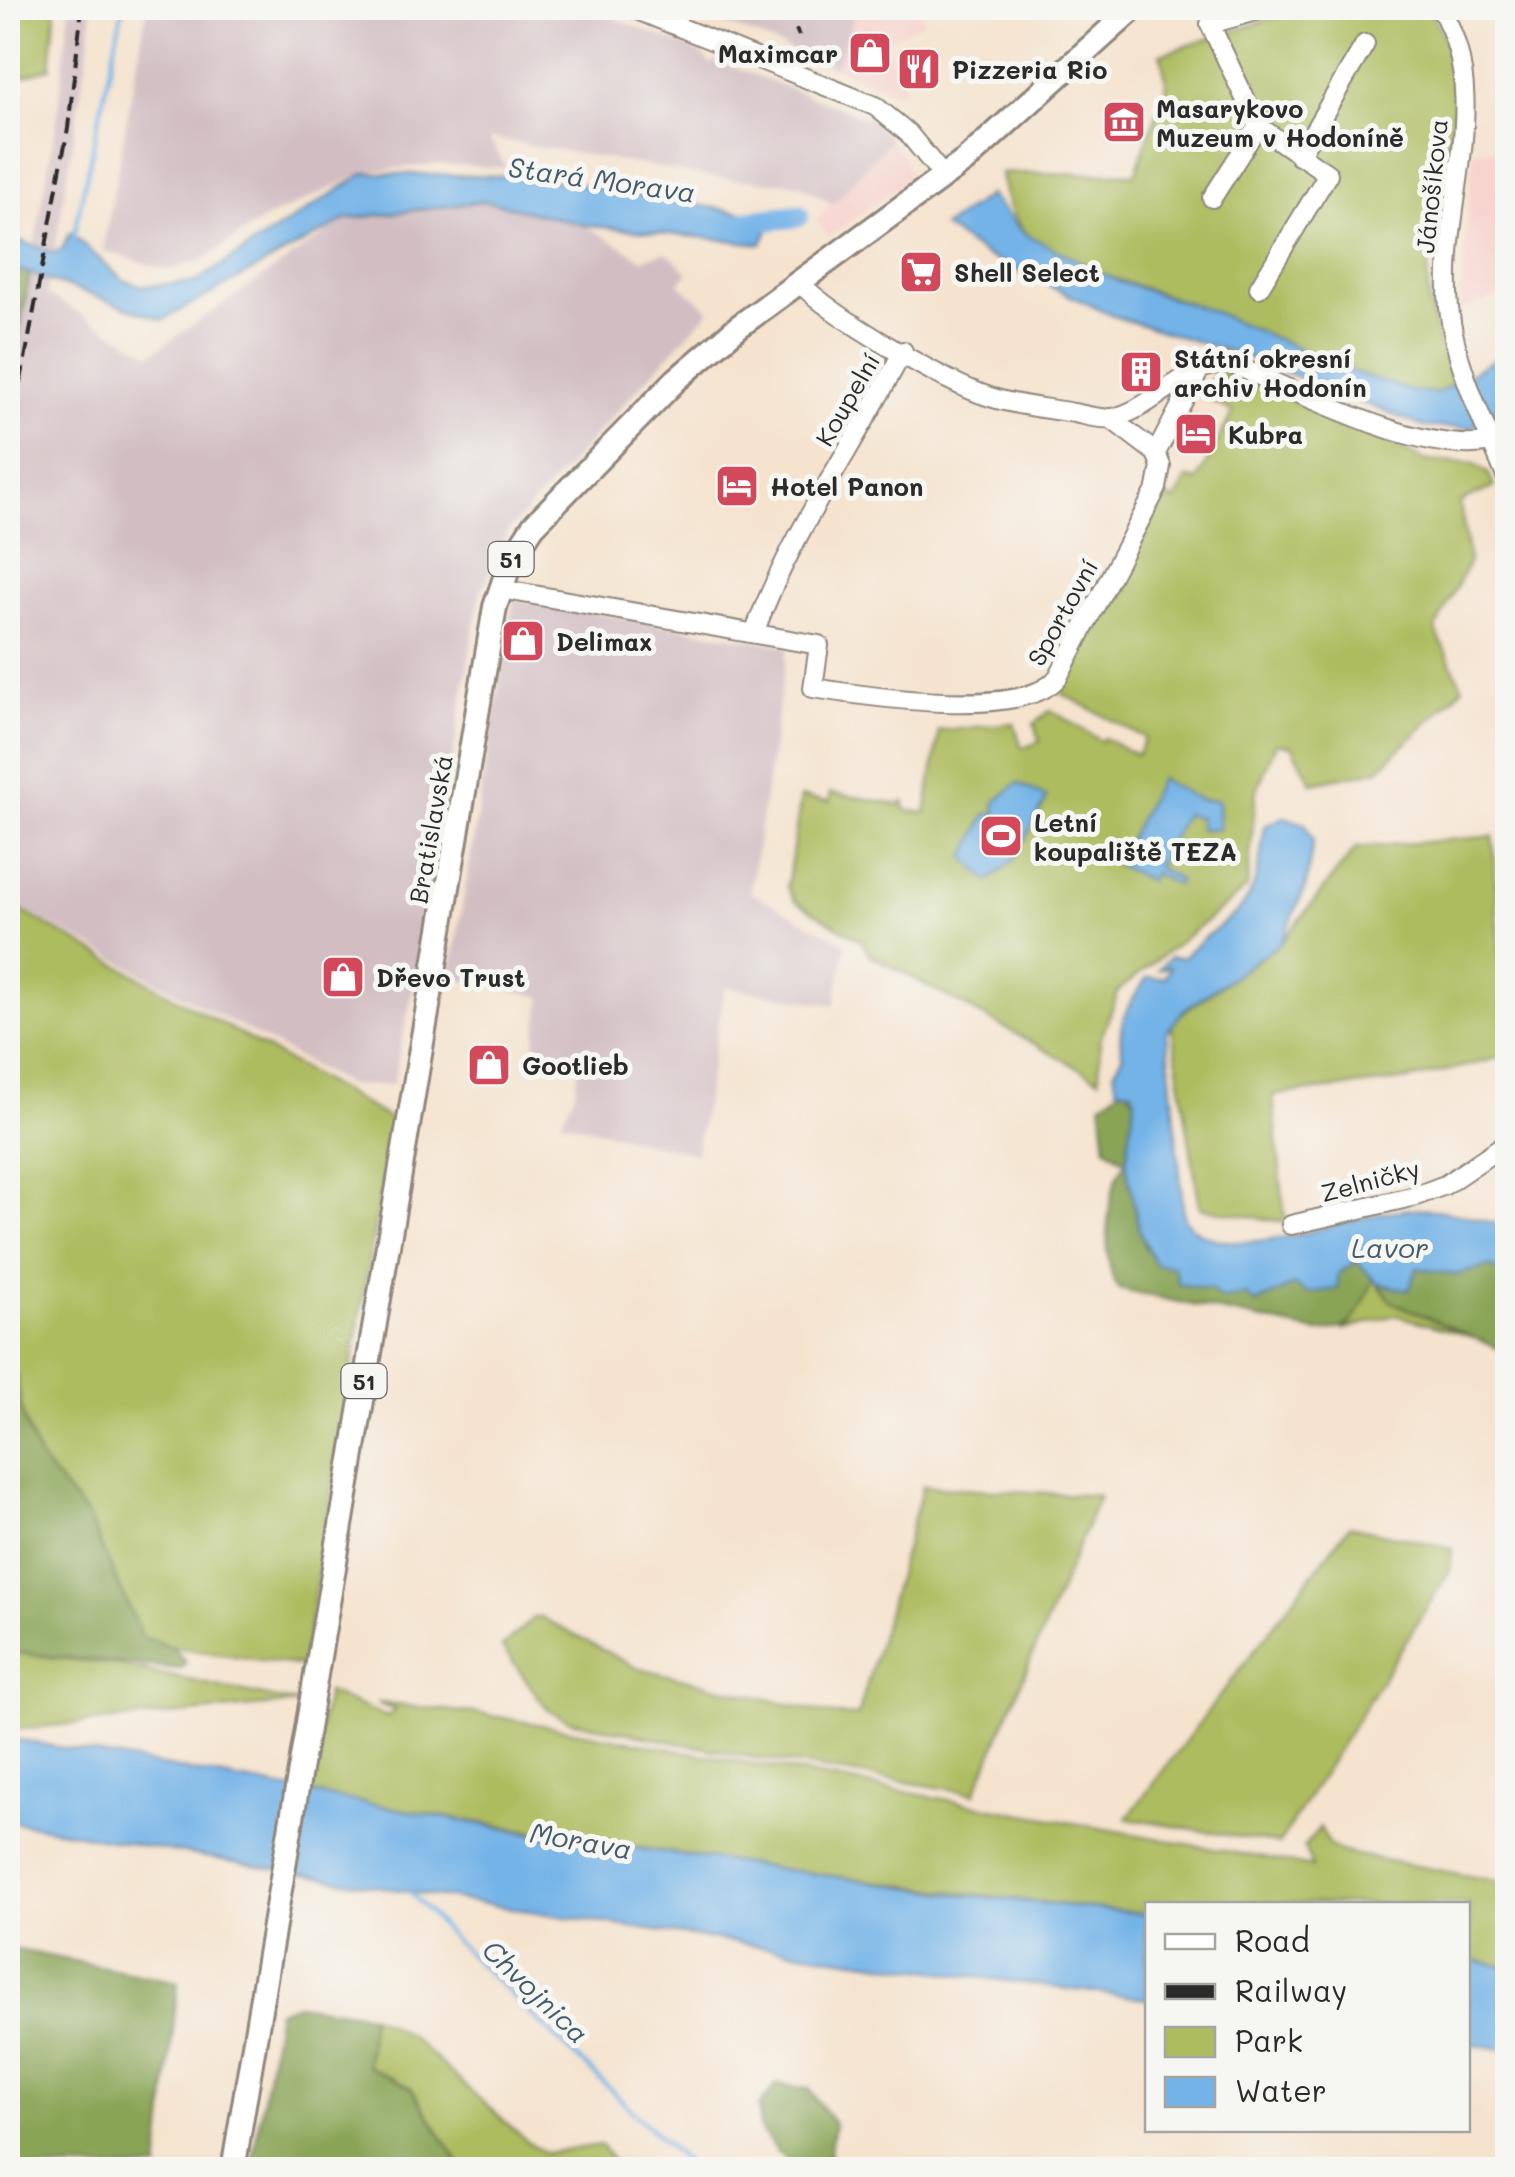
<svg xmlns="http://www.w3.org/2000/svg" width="1515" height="2177" font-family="Mali,sans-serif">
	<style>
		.built { fill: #f7d0ca }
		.industrial { fill: #d2bec2 }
		.green { fill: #adbc5f; stroke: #6c7445; stroke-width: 2.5 }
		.forest { fill: #8aa456; stroke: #5a6840; stroke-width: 2.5 }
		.water { fill: #73b3e7; stroke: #4f6f89; stroke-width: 2.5 }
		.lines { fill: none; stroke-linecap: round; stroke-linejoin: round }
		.stream { stroke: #73b3e7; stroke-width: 4 }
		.river { stroke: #73b3e7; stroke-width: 22 }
		.minor-casing { stroke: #90877c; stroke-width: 22 }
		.major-casing { stroke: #90877c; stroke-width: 28 }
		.minor { stroke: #fff; stroke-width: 18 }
		.major { stroke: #fff; stroke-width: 22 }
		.rail { stroke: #2b2b2b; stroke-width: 4; stroke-dasharray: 15 8; stroke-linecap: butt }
		.labels { text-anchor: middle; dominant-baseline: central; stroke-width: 10; stroke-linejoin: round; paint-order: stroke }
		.shield { fill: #f6f6f2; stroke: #686867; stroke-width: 2.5 }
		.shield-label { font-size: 22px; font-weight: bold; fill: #2b2b2b }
		.poi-label { font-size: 25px; font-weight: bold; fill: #2b2b2b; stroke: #f6f6f2; text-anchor: start }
		.street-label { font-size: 25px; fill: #2b2b2b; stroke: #f6f6f2 }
		.water-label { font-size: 28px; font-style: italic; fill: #445b6d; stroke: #f6f6f2 }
	</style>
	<rect width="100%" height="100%" fill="#f6f6f2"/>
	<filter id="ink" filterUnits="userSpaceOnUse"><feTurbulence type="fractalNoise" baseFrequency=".01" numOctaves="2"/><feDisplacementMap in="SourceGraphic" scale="20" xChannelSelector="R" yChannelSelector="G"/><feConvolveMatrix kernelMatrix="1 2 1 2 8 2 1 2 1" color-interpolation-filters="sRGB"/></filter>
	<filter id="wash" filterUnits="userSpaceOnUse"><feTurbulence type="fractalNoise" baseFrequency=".0048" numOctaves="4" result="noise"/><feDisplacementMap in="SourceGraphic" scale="40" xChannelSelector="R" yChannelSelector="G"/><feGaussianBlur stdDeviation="2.25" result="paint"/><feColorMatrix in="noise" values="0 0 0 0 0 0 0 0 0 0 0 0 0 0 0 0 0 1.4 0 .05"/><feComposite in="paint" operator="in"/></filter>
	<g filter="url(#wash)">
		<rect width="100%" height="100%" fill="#f5e3ce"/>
		<path class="built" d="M857,8H917L924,21L882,43L906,87L899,94L835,68Z
			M890,141L904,157L909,178L829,237L815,220Z
			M1507,147V294L1460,311L1473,151Z"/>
		<path class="industrial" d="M70,8H92L89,45L47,295L151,354L347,219L486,201L585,225L642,259L666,252L688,273L679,284L710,310L508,531L480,593L418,964L393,1084L350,1086L8,901V393L56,126Z
			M147,8H589L699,52L711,64L716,60L872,120L890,140L833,204L799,184L717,178L489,138L506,168L438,164L366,172L263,220L200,261L166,270L103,250Z
			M687,8H857L835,68Z
			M514,599L788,646L750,892L846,944L835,1005L725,987L696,1154L561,1121L574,1095L580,1060L533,1054L542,997L450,978Z"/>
		<path class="green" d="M8,8H56L50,68L8,81Z
			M1305,8H1427C1483,81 1433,189 1428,272C1426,312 1441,349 1454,385C1445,390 1436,395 1425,394C1363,389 1271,335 1211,311C1150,287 1081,276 1028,235C1012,223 1004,192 1001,173L1135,174L1167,86L1161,54Z
			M1224,373L1367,430L1424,460L1473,463L1489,474L1494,487L1460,502L1469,562L1435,629L1463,688L1378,770L1312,783L1292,746L1276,743L1256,792L1247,888L1119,990L1100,1040L1099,1079L869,954L862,941L795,901L787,887L801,797L829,802L831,793L903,805L904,800L905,810L926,813L939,731L1014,723L1022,748L1040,742L1034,724L1051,710L1101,741L1104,738L1137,755L1145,738L1061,693L1165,496L1175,501L1187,478L1197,481L1233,412L1202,395L1210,381Z
			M1493,836L1506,1056L1409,1080L1273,1095L1285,1222L1200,1208L1171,1021L1282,942L1356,848Z
			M8,903L392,1120L303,1666L173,1647L142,1638L88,1517L39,1458L23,1417L16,1375L8,1370Z
			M1374,1280L1392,1302L1469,1336L1395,1315L1342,1330L1351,1323Z
			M923,1486L1099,1496L975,1793L749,1757L570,1721L548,1710L502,1647L533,1618H542L635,1667L833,1715L858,1716Z
			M1349,1526L1452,1548L1450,1570L1279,1844L1127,1818Z
			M8,1652L123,1666L296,1703L8,1730Z
			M327,1692L387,1717L395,1710L377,1703L482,1714L1312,1867L1304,1847L1320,1827L1328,1844L1341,1852L1507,1883V1967L1468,1959V1904H1148L1147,1914C866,1884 587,1843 308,1793Z
			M371,2015L410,2036L527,2142L546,2153L600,2145L620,2169H463L411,2088L367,2066Z"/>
		<path class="forest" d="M8,266L30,274L8,393Z
			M1125,1087L1135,1099L1126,1162L1145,1250L1175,1267L1178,1284L1247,1295L1256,1303L1294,1285L1338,1274L1358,1261L1374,1280C1358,1311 1357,1332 1317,1332L1119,1289C1100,1268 1106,1182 1126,1162L1106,1147L1101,1103Z
			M1489,1266L1507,1274V1352L1392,1302L1378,1284L1409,1290L1416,1267L1455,1275Z
			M8,1370L16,1374L23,1417L39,1458L88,1517L142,1637L172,1647L186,1662L181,1669L8,1652Z
			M8,1948L178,1982L158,2169H8Z
			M297,2004L371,2015L367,2066L411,2088L463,2169H251L278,2011Z
			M776,2084L809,2089L834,2124L827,2169H798L776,2151L760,2127L759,2107Z"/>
		<path class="water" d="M365,173L536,177L773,218L762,244L585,225L486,201L347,219L163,320L8,266V237L54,253L62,249L70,233L123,280L143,286L196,282Z
			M989,195L1024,233L1120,282L1207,309L1356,373L1414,392L1437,393L1507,352V404L1470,428L1424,427L1247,357L1113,316L985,255L943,227Z
			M1160,779L1200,800H1218L1219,829H1200V818L1185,814L1157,866L1179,880L1176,885L1154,873L1149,881L1116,864Z
			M1018,783L1047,798L1014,860L989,881L965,858L986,814H996L995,802Z
			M1284,817L1305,824L1313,840L1306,885L1282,942L1183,1011L1167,1032L1184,1219C1228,1276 1355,1209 1416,1209C1447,1209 1477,1218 1507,1227V1274L1489,1266L1455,1275L1417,1268L1409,1290L1378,1284L1357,1261L1338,1274V1289L1307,1293L1294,1285L1256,1303L1246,1295L1222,1299L1210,1289L1178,1284L1174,1267L1155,1264L1139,1230L1126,1162L1135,1099L1132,1090L1117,1088L1114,1071L1123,1056C1114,1026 1130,1001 1147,978H1165L1170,967L1159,969L1170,957L1183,958C1200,938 1219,929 1238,911C1260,891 1260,853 1265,826Z
			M8,1738L529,1833L956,1894L1147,1914V1999C765,1951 386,1892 8,1821Z
			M1468,1959L1507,1967V2050L1468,2043Z"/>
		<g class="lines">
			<path class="stream" d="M73,238L123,8
				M411,1893L455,1941L694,2170"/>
			<path class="river" d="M747,222L798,216"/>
		</g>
	</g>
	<g filter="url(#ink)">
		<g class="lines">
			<defs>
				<path id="minor" d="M632,8L875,106L908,133L944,177
					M1440,8C1495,99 1439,208 1449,308C1455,366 1486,427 1508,481
					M1299,156L1365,44
					M1212,198L1258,126
					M799,282C831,316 945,383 990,397C1017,406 1046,408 1074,413C1085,415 1101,420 1112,418C1155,409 1184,363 1229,363C1299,391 1419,457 1492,442
					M1259,288L1328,174L1258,126L1210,24L1267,8
					M1110,418L1156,453
					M1156,453L1200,369
					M500,589L819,645L813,688C864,696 1025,721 1058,677L1157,488L1161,466L1156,453
					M754,633C792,530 853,448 903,351
					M1291,1225L1416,1196L1445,1185L1508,1142"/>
				<path id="major" d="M233,2170L495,607L511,560L533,526L676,380L738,327L966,160L1134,8"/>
			</defs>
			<use href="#minor" class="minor-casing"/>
			<use href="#major" class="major-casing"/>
			<use href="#minor" class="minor"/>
			<use href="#major" class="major"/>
			<path class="rail" d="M787,8L799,36
				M8,450L68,128L82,8"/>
		</g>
	</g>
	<defs>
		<symbol id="shop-square" viewBox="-11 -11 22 22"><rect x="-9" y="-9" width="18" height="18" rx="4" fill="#d1495b" stroke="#f6f6f2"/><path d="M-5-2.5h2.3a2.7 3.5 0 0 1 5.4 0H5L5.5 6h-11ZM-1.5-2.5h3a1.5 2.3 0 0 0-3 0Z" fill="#fff"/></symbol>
		<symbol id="restaurant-square" viewBox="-11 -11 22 22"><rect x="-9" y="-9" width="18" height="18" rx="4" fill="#d1495b" stroke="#f6f6f2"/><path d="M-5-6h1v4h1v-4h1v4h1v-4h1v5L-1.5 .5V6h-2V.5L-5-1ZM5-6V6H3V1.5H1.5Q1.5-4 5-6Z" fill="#fff"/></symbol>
		<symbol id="museum-square" viewBox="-11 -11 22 22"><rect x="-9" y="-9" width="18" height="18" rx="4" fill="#d1495b" stroke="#f6f6f2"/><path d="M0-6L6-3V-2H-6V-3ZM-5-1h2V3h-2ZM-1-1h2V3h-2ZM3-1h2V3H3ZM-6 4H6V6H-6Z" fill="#fff"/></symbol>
		<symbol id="supermarket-square" viewBox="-11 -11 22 22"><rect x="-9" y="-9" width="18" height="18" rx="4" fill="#d1495b" stroke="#f6f6f2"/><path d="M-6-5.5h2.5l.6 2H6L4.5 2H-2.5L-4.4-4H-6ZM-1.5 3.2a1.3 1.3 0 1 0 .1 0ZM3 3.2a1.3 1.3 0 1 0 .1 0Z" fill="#fff"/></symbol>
		<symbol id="building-square" viewBox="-11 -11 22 22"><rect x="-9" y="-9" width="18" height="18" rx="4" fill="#d1495b" stroke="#f6f6f2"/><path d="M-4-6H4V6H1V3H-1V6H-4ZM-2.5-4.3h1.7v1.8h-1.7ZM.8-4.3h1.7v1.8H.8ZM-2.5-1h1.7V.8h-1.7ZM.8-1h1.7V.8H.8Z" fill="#fff"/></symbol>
		<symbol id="hotel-square" viewBox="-11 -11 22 22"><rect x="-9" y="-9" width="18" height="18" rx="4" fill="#d1495b" stroke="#f6f6f2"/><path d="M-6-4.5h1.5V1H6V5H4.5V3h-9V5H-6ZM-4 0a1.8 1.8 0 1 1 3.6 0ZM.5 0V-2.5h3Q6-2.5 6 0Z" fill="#fff"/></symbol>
		<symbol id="stadium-square" viewBox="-11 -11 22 22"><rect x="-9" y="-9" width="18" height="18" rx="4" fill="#d1495b" stroke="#f6f6f2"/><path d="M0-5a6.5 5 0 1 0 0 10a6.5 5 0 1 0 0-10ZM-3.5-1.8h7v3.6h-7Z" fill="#fff"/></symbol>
	</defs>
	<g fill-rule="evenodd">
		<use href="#shop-square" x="845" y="28" width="50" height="50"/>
		<use href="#restaurant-square" x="894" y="44" width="50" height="50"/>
		<use href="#museum-square" x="1099" y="97" width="50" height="50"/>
		<use href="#supermarket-square" x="896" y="247" width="50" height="50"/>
		<use href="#building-square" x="1116" y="347" width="50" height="50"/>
		<use href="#hotel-square" x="1171" y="409" width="50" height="50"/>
		<use href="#hotel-square" x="712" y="461" width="50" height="50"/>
		<use href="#shop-square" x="498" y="616" width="50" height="50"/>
		<use href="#stadium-square" x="976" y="811" width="50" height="50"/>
		<use href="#shop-square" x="318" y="952" width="50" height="50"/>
		<use href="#shop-square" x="464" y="1040" width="50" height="50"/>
	</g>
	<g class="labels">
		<g class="shield">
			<rect x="488.5" y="542" width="45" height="34" rx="8"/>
			<rect x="341.5" y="1364" width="45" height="34" rx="8"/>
		</g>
		<g class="shield-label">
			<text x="511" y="559">51</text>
			<text x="364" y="1381">51</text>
		</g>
		<g class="poi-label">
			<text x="838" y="53" text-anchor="end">Maximcar</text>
			<text x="952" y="69">Pizzeria Rio</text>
			<text x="1156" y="108">Masarykovo<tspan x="1156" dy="29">Muzeum v Hodoníně</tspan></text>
			<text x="954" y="272">Shell Select</text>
			<text x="1174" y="358">Státní okresní<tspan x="1174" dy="29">archiv Hodonín</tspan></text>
			<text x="1228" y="434">Kubra</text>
			<text x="770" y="486">Hotel Panon</text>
			<text x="556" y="641">Delimax</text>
			<text x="1034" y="822">Letní<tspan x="1034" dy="29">koupaliště TEZA</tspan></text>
			<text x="376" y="977">Dřevo Trust</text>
			<text x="522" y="1065">Gootlieb</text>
		</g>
		<g class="street-label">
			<text transform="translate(1431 186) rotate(-84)">Jánošíkova</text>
			<text transform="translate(847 399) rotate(-60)">Koupelní</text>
			<text transform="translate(1062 612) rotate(-61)">Sportovní</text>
			<text transform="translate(430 829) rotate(-80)">Bratislavská</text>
			<text transform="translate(1370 1180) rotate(-15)">Zelničky</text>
		</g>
		<g class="water-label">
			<text transform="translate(602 179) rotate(8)">Stará Morava</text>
			<text x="1390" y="1247">Lavor</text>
			<text transform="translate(581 1840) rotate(10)">Morava</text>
			<text transform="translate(536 1991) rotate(44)">Chvojnica</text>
		</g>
	</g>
	<rect width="1515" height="2177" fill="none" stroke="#f6f6f2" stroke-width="40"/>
	<rect x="1145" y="1902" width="325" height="230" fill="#f6f6f2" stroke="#a5a5a2" stroke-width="2.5"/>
	<rect x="1165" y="1934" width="50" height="15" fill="#ffffff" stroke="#a5a5a2" stroke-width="2.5"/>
	<text x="1235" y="1952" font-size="30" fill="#2b2b2b">Road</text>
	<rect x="1165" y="1984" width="50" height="15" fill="#2b2b2b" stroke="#a5a5a2" stroke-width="2.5"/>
	<text x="1235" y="2002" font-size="30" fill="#2b2b2b">Railway</text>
	<rect x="1165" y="2027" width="50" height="30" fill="#adbc5f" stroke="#a5a5a2" stroke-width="2.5"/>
	<text x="1235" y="2052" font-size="30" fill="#2b2b2b">Park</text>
	<rect x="1165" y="2077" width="50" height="30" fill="#73b3e7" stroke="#a5a5a2" stroke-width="2.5"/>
	<text x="1235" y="2102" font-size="30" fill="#2b2b2b">Water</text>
</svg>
